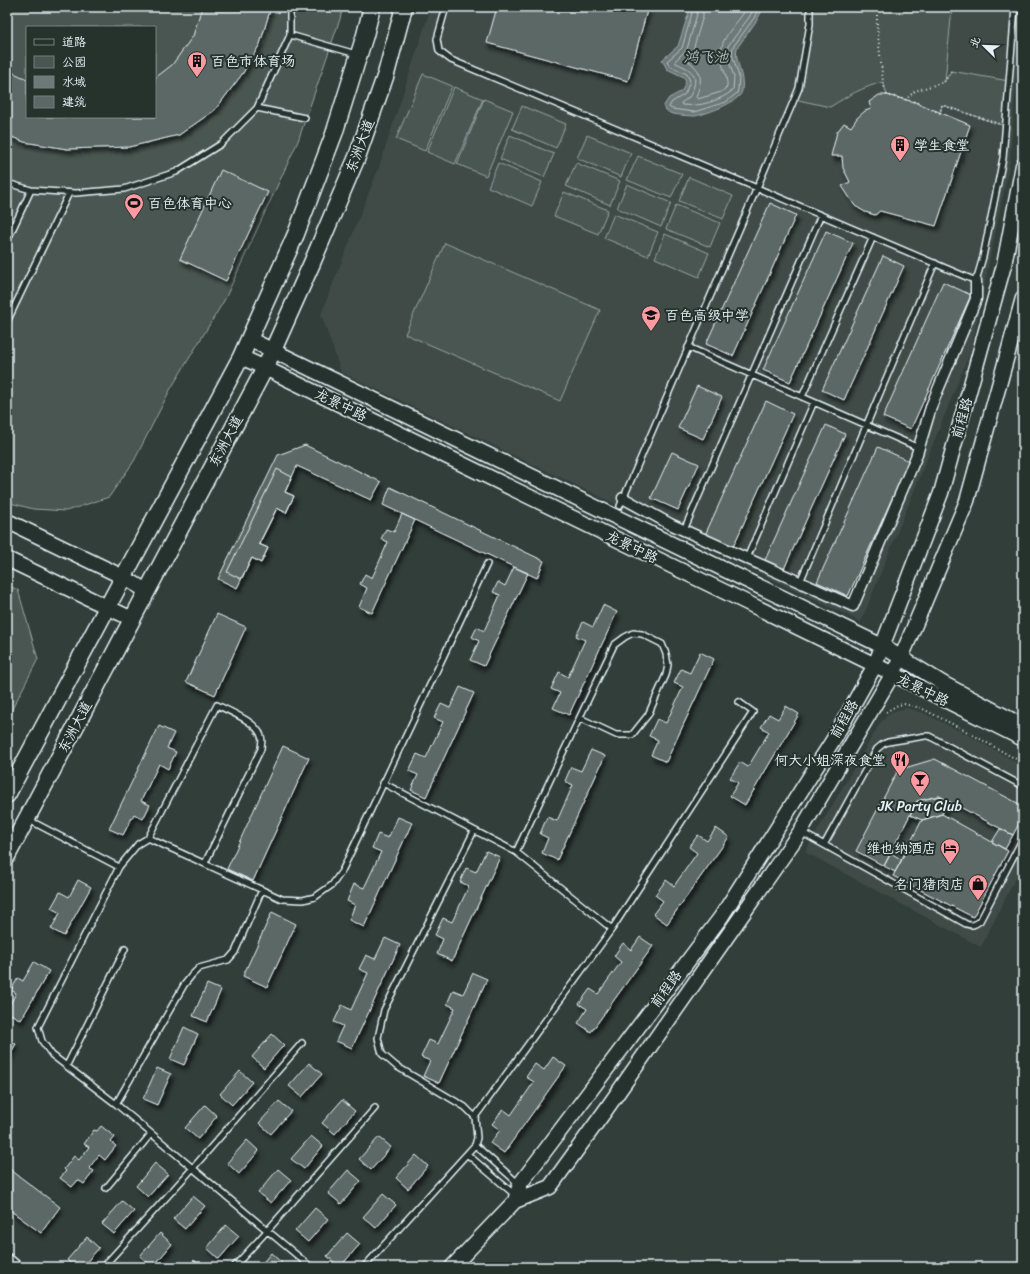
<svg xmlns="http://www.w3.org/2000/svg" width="1030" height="1274" font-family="Sriracha,'LXGW WenKai TC',sans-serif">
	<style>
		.built { fill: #3f4b46 }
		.green { fill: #495651; stroke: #98a4a4; fill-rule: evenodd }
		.water { fill: #6d7978; stroke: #9ea9ab }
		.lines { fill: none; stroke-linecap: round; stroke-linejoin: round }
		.shore { stroke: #b7c1c5; stroke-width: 1 }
		.building { fill: #5c6865; stroke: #e8f1f8; filter: url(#shadow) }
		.lane-casing { stroke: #e8f1f8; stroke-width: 8 }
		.street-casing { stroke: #e8f1f8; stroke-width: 13 }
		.secondary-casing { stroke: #e8f1f8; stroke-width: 17 }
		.primary-casing { stroke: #e8f1f8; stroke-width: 19 }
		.path { stroke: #e8f1f8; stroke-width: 2; stroke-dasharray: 1 3; stroke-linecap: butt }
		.lane { stroke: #26332d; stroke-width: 5 }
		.street { stroke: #26332d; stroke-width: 10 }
		.secondary { stroke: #26332d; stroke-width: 14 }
		.primary { stroke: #26332d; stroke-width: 16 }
		.labels { text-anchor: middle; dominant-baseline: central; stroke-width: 4; stroke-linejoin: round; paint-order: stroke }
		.poi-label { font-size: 14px; fill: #e8f1f8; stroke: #26332d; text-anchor: start }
		.street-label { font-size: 14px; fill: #e8f1f8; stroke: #26332d }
		.water-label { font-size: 15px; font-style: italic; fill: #b1bbbe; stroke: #26332d }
	</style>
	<defs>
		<filter id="shadow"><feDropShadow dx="2.5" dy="4.5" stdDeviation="2" flood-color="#0009"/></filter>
	</defs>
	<rect width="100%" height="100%" fill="#323e39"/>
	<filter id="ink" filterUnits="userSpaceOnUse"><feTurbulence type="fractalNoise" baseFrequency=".025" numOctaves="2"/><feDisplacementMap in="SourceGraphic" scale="8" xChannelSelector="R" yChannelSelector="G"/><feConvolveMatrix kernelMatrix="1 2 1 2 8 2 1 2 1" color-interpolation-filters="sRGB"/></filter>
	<g filter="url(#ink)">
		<path class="built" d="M431,7H1021L1010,162L971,350L861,622L341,372L321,314L379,167Z
			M907,708L923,713L962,732L1023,766V863L981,947L805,852L880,723L891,712Z"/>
		<path class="green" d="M7,7H343L340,19L298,141L225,299L170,390L134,461L109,497L66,511L33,509L7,502ZM27,27H155V117H27Z
			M810,7H952L945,81L951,71L1009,81L1005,126L942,105L940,113L887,95L883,82C861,88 849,95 830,107L794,99L799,88Z
			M423,74L452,86L425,151L396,139Z
			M454,87L483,99L455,164L427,152Z
			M484,99L513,111L486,176L457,164Z
			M522,106L566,124L556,148L512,129Z
			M510,135L554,154L544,177L500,159Z
			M587,135L631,153L621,177L577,158Z
			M638,156L682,174L671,198L627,180Z
			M498,163L542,182L532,206L488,187Z
			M576,163L620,181L610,205L566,186Z
			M689,177L733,196L723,219L679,201Z
			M627,184L671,203L661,227L617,208Z
			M564,192L608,210L598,234L554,216Z
			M676,205L720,223L710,247L666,229Z
			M614,214L658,232L648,256L604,238Z
			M665,234L709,253L699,277L655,258Z
			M445,243L600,310L560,401L405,334Z
			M7,585L18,590L38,659L7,719Z"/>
		<path class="water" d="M688,7H764L757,20L737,48C734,61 745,75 742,91C740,102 706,114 695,116C691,116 674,115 670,113C668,112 665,109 663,107L669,98L682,91L686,81L684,77L667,69L662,60L678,46L689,12Z"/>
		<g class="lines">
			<path class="shore" d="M692,7V13L682,48L667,61L670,66L687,74L690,81L685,94L672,102L669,107L672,109L694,112L726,102L737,93L738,90L739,77L732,54L733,47L754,18L759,7
				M697,7V14L687,49L675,61L676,63C689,69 699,73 693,89C692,92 691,95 688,98C686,100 683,101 681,103L682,105C700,107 720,101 733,90L734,77L727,55L728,46L750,16L754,7
				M703,7V16L693,50L686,60C689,62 692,63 694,66C704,75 700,86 696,97L698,99L721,92L727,87C728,75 720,65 721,53C721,35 740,22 747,7"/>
		</g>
		<path class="building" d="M202,7H271L260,44L243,73L215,110L179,135L129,147L67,149L24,142L7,135V70L27,79V117H155V78L172,65L193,36Z
			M497,7H648L628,81L487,43Z
			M879,95H887L915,102L970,125L936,226L880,211L875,215L865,212L855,206L842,186L850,182L843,168L842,156H831L837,132L844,123L851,127L857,118L865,111L871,109L869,102Z
			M221,170L268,192L226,281L180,259Z
			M770,203L796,215L733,356L706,344Z
			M826,231L853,243L790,382L763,370Z
			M883,256L904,266L844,400L822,390Z
			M943,282L971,295L911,429L883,417Z
			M697,386L722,397L703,439L678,428Z
			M766,401L793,414L733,547L705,535Z
			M826,425L845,434L784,569L765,560Z
			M305,445L381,482L371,500L297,466L285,492L294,496L286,513L277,508L259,544L268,548L261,563L252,558L237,588L218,579L278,455Z
			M878,447L909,461L848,596L817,582Z
			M672,452L699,464L678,510L651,498Z
			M277,469L292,477L285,492L294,496L286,513L277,508L259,544L268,548L261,563L252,558L241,579L227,572Z
			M390,487L544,561L537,578L383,505Z
			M402,514L415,520L372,613L359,607L367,588L360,584L365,574L372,578L388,542L381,539L386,529L394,532Z
			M514,567L528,573L484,666L470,660L479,641L472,637L477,627L484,631L500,595L493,592L498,582L505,586Z
			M603,605L617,612L569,715L553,708L560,693L551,689L559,672L568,677L585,640L576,636L583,622L593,627Z
			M217,614L246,627L215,695L186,682Z
			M700,652L714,659L666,762L651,755L658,740L649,736L657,719L666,723L683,687L674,683L681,669L690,673Z
			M460,687L474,693L426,797L411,790L418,775L409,771L417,754L426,758L443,722L434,718L441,704L450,708Z
			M786,706L799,714L745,805L730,796L738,783L730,778L740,762L748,767L769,732L761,727L769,714L778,719Z
			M159,726L174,733L167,748L176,752L168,769L159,764L141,801L150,805L143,819L134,814L123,835L109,829Z
			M283,746L309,758L253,881L227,869Z
			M591,750L605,756L557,860L542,853L548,838L540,834L547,817L557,821L573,785L565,781L571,767L581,771Z
			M935,759L1023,806V816L1013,835L939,796L917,801L884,866L856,851L898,770Z
			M939,796L949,801L942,814L922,820L910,815L917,801Z
			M942,814L1008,851L973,917L893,876L922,820Z
			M398,817L412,823L364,927L349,920L355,905L347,901L354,884L364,888L381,852L372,848L378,834L388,838Z
			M716,828L729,837L667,924L653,914L663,901L655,895L666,880L674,886L697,853L689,847L698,835L707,841Z
			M1000,829L1013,835L1005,849L992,842Z
			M486,851L500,857L452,961L437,954L443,939L435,935L443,918L452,922L469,886L460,882L466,868L476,872Z
			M891,853L902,860L895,872L884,866Z
			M78,880L91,887L64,936L51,929L60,913L51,908L60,892L69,897Z
			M272,912L296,924L267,987L243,976Z
			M640,937L653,946L591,1032L578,1023L587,1009L579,1004L590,989L598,994L621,962L614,956L623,943L631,950Z
			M385,938L400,945L352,1048L336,1041L343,1026L334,1022L342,1005L351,1010L368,973L359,969L366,955L375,959Z
			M34,962L49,971L21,1020L7,1012V1010L16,993L11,990L18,978L23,981Z
			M473,973L487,979L439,1083L423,1076L430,1061L421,1057L429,1040L438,1044L455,1008L447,1004L453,990L463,994Z
			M207,984L221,990L207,1022L193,1016Z
			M184,1027L198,1034L184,1065L170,1059Z
			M272,1034L284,1045L264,1068L252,1057Z
			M7,1039L16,1044L7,1059Z
			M553,1057L566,1066L504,1153L490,1143L500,1130L492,1124L503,1109L511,1115L534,1082L526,1077L535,1064L544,1070Z
			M309,1063L322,1074L302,1097L289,1086Z
			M157,1068L171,1074L157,1105L143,1099Z
			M240,1071L252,1082L232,1105L220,1094Z
			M342,1100L355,1111L335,1134L322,1123Z
			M279,1101L291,1111L271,1134L259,1123Z
			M205,1105L217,1116L198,1139L185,1128Z
			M101,1126L115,1137L111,1142L116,1146L105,1160L99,1155L89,1168L94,1171L84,1184L78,1180L72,1187L60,1178L66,1171L64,1169L74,1156L79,1160L89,1147L84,1144L94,1130L97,1131Z
			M311,1136L323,1146L304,1169L291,1159Z
			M379,1137L391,1147L371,1170L359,1159Z
			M247,1140L259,1151L239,1174L227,1163Z
			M416,1155L428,1166L408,1189L396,1178Z
			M155,1163L168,1174L148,1197L136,1186Z
			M7,1167L60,1207L41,1233L7,1208Z
			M278,1169L291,1180L271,1203L258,1193Z
			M348,1170L361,1181L341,1204L328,1193Z
			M383,1194L396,1205L376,1228L363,1217Z
			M193,1196L205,1206L185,1229L173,1219Z
			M122,1201L134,1211L114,1234L102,1224Z
			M315,1208L328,1219L308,1242L295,1231Z
			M226,1225L239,1236L219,1259L207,1248Z
			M160,1233L172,1244L153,1267L140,1256Z
			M347,1233L360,1244L340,1267L327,1256Z
			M87,1237L99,1248L82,1267H75L67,1260Z
			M271,1253L283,1264L281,1267H259Z
			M194,1260L202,1267H188Z"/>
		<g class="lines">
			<defs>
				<path id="lane" d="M446,7L437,39L439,51L451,60L757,188L976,281L983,257L1003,158L1015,7
					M290,35L356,54
					M257,108L305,118
					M7,183L31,190L76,193L124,189L176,172L221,144L257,108L290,35V7
					M7,241L31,190
					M7,322L69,193
					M688,347L919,448
					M802,397L873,237
					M620,506L757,188L799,88L810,24V7
					M684,530L821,215
					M747,558L814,402
					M800,582L935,263
					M383,783L516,852L612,929
					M29,820L119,867
					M801,832L966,924C972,926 975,925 980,921L1023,838
					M148,838L217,705C229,711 257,722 261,736C263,739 261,745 261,749L205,863
					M824,845L877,749L883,744L888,742L925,736H929L1023,786
					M516,852L614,645L625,637L633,633L642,634L662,644L666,654L668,665L666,675L648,715L632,735H616L580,718
					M67,1065L125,949
					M116,1104L184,985L192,975L199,968L228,960L235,952L262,890
					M475,1117L612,929L753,712L739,702
					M475,1145L519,1184
					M467,1154L515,1195
					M106,1188L151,1134
					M103,1267L193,1168L302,1043
					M234,1267L267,1231L375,1108
					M311,1267L116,1104L52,1055L42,1041L38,1027L119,867L138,844L148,838L282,899L303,900L315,897L332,885L342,871L487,564
					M364,1267L475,1145L477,1138L475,1117L465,1107L396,1066L382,1054L378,1038L384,1010L474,831"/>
				<path id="street" d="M623,498L670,524L853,606L916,457L932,404L976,299V281"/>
				<path id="secondary" d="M1023,165L1004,265L941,493L875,665L835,737L721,917L520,1184L515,1201L550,1187L605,1111L800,832L892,675L901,658L967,501L1023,298
					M249,339L882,646L944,684L1023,726
					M241,357L265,368L875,665L1023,739
					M7,521L123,577L147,591
					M7,559L132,619
					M7,1261L14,1267
					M452,1267L515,1201"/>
				<path id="primary" d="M7,795L241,357L296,234L334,134L365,35L372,7
					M7,856L265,368L312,263L357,157L386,74L404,7"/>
			</defs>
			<use href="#lane" class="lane-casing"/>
			<use href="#street" class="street-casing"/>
			<use href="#secondary" class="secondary-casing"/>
			<use href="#primary" class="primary-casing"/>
			<path class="path" d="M877,7V26L883,82L887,95L915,102L940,113L942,105L999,124
				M905,100L915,91L944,82L951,71
				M886,712L898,705L904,704L921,708L964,730L1023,763"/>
			<use href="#lane" class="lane"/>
			<use href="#street" class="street"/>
			<use href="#secondary" class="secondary"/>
			<use href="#primary" class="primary"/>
		</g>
	</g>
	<defs>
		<symbol id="building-pin" viewBox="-11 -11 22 30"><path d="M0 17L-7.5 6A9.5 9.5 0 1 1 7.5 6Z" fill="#ff9aa2" stroke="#26332d"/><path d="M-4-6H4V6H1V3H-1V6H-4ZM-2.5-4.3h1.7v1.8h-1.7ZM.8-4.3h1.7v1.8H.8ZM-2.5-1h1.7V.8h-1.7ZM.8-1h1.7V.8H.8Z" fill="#111"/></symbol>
		<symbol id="stadium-pin" viewBox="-11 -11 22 30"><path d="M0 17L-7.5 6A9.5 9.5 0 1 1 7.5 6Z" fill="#ff9aa2" stroke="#26332d"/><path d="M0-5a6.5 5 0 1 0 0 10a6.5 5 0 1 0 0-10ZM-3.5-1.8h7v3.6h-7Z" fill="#111"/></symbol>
		<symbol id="school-pin" viewBox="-11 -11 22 30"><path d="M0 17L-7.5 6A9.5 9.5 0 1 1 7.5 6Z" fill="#ff9aa2" stroke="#26332d"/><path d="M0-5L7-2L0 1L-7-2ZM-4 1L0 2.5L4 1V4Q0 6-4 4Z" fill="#111"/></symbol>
		<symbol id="restaurant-pin" viewBox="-11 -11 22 30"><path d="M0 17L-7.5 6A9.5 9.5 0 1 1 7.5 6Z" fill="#ff9aa2" stroke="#26332d"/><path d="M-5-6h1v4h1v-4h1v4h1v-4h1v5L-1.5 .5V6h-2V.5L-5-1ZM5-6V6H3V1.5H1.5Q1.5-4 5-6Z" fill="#111"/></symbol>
		<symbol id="bar-pin" viewBox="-11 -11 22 30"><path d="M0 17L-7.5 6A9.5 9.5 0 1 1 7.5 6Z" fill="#ff9aa2" stroke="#26332d"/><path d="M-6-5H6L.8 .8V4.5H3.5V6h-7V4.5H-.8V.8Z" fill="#111"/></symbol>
		<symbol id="hotel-pin" viewBox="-11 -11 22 30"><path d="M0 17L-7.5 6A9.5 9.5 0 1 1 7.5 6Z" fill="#ff9aa2" stroke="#26332d"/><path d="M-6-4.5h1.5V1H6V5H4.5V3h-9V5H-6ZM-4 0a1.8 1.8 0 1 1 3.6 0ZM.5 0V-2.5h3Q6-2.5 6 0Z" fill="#111"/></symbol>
		<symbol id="shop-pin" viewBox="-11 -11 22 30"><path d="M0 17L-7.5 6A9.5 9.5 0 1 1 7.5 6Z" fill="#ff9aa2" stroke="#26332d"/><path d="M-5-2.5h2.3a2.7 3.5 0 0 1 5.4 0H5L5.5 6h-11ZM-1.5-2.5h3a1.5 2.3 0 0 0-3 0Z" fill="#111"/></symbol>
	</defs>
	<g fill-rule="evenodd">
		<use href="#building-pin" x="186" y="50" width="22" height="30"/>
		<use href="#building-pin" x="889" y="134" width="22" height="30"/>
		<use href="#stadium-pin" x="123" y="192" width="22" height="30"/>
		<use href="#school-pin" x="640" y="304" width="22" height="30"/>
		<use href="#restaurant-pin" x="889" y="749" width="22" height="30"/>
		<use href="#bar-pin" x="909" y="769" width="22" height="30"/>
		<use href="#hotel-pin" x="939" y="837" width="22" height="30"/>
		<use href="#shop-pin" x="967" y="873" width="22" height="30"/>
	</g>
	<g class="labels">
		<g class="poi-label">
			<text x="211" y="61">百色市体育场</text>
			<text x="914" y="145">学生食堂</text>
			<text x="148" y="203">百色体育中心</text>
			<text x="665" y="315">百色高级中学</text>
			<text x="886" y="760" text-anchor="end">何大小姐深夜食堂</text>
			<text x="920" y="806" text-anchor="middle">JK Party Club</text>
			<text x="936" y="848" text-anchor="end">维也纳酒店</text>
			<text x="964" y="884" text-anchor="end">名门猪肉店</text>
		</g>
		<g class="street-label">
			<text transform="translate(360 146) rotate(-69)">东洲大道</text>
			<text transform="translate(341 405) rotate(26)">龙景中路</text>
			<text transform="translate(962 418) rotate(-74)">前程路</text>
			<text transform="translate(226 441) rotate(-62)">东洲大道</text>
			<text transform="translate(632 547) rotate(26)">龙景中路</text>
			<text transform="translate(923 690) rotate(26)">龙景中路</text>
			<text transform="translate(844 719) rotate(-60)">前程路</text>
			<text transform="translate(75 727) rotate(-62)">东洲大道</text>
			<text transform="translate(666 989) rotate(-53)">前程路</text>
		</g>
		<g class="water-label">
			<text x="706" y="57">鸿飞池</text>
		</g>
	</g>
	<rect width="1030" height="1274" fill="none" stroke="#26332d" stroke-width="24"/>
	<rect x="12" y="12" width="1006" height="1250" fill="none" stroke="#e8f1f8" stroke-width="1.5" filter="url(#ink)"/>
	<rect x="26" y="26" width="130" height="92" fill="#26332d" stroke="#747f7e"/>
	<rect x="34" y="39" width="20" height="6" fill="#26332d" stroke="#747f7e"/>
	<text x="62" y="46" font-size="12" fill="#e8f1f8">道路</text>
	<rect x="34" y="56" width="20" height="12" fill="#495651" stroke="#747f7e"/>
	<text x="62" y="66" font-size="12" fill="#e8f1f8">公园</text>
	<rect x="34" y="76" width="20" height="12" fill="#6d7978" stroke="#747f7e"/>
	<text x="62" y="86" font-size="12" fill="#e8f1f8">水域</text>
	<rect x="34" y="96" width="20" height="12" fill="#5c6865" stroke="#747f7e"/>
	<text x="62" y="106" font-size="12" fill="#e8f1f8">建筑</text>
	<g transform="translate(984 46) rotate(293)" stroke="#26332d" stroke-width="3" paint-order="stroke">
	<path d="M0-3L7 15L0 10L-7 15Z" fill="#e8f1f8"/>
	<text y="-6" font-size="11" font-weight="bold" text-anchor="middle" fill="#e8f1f8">北</text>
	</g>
</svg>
